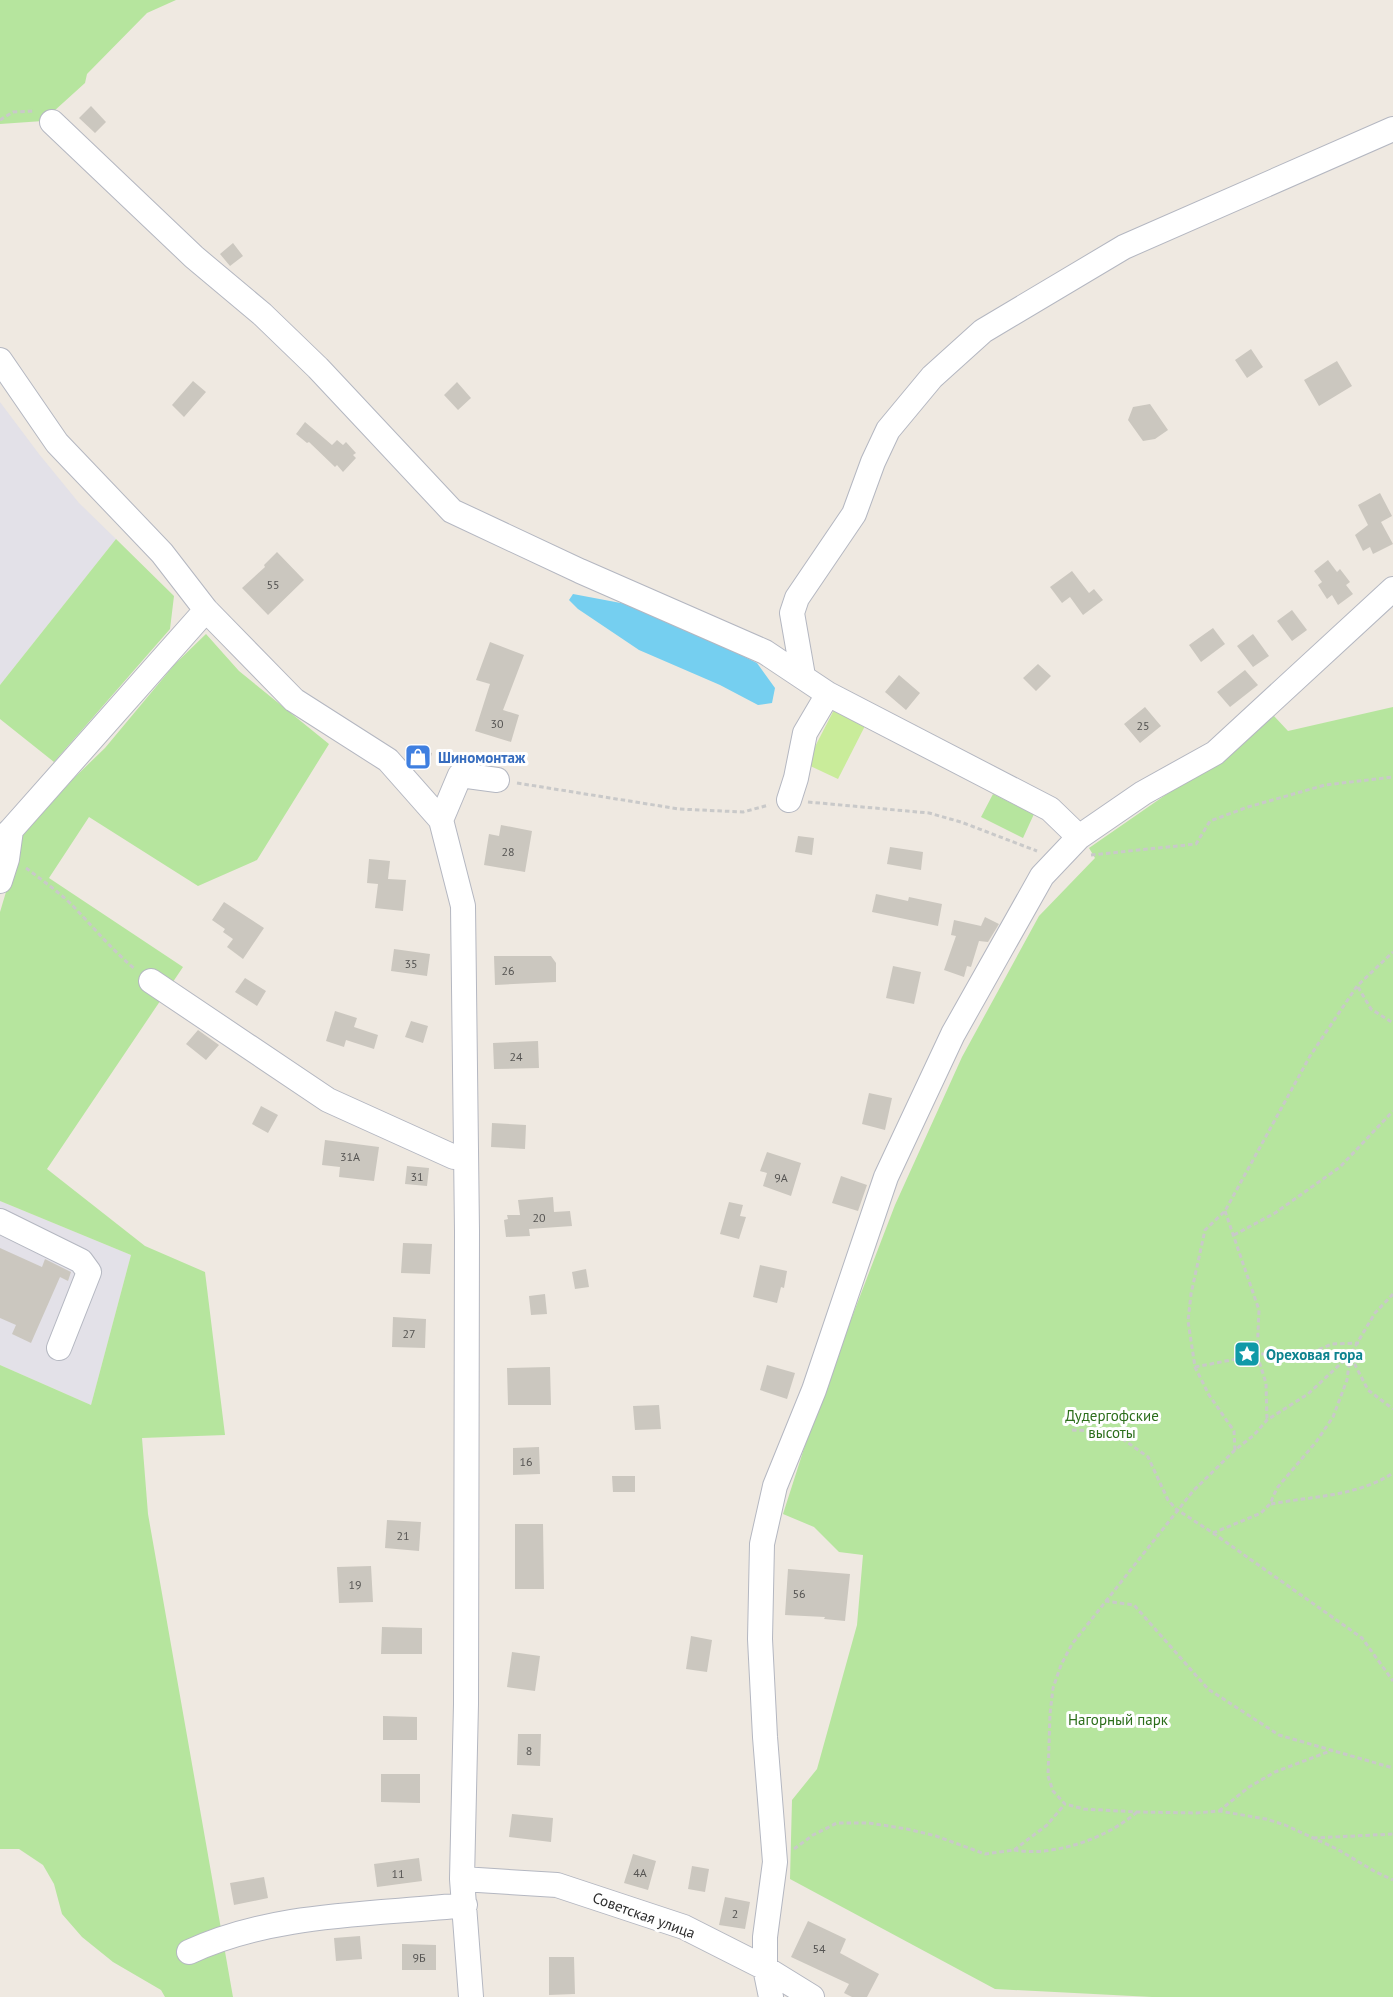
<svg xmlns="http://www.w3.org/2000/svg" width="1393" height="1997" font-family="'PT Sans',sans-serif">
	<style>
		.industrial { fill: #e3e1e8 }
		.green { fill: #b6e59e }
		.pitch { fill: #c9ec9a }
		.water { fill: #75cff0 }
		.building { fill: #cbc7bf }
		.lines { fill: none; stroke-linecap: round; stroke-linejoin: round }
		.minor-casing { stroke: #b4b7c1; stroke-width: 26 }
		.path { stroke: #c9c9c9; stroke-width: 3; stroke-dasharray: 4.5 3; stroke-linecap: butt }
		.minor { stroke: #fff; stroke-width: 24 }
		.labels { text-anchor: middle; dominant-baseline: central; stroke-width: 6; stroke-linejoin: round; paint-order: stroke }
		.number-label { font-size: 12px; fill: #555452 }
		.shop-label { font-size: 15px; font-weight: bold; fill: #366cbe; stroke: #fff; text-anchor: start }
		.culture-label { font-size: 15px; font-weight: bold; fill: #0d838f; stroke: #fff; text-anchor: start }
		.park-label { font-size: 15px; fill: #2c6e1b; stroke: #fff }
		.street-label { font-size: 15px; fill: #2e2e2e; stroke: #fff }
	</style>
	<rect width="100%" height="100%" fill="#efe9e1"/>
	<path class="industrial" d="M0,402L39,454L79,503L116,539L0,685Z
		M0,1201L131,1255L91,1405L0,1365Z"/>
	<path class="green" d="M0,0H176L147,13L87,74L85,83L43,121L0,124Z
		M116,539L174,596L170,629L54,762L0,719V685Z
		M206,634L239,671L329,744L257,860L198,886L89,817L49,878L183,967L47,1169L145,1246L205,1272L225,1435L142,1438L148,1514L233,1997H165L161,1990L113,1962L82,1937L62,1914L54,1884L43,1865L19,1849H0V1365L91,1405L131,1255L0,1201V912L23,835L74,778L105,748L175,664Z
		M1393,707V1997H1152L995,1989L790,1879L792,1800L817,1769L857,1625L863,1555L839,1552L814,1527L783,1514L817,1408L895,1205L962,1057L1039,916L1095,858L1089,848L1226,753L1274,716L1288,731Z
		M993,794L1034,814L1023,838L981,817Z"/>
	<path class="pitch" d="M836,706L867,722L838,779L806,764Z"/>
	<path class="water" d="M573,594L626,604L711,640L757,663L775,688L772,703L758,705L720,685L639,650L578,609L569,600Z"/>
	<path class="building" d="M91,106L106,122L95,133L79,118Z
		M233,243L243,256L230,266L220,254Z
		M1251,349L1263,367L1247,378L1235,360Z
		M1337,361L1352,386L1319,406L1304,380Z
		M193,381L206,392L184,417L172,405Z
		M457,382L471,398L458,410L444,395Z
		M1150,404L1168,430L1155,439L1143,441L1128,420L1133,407Z
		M305,422L332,445L337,440L343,445L346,442L356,453L353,455L356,458L343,472L337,465L335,467L309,442L307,443L296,434Z
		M1380,493L1392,516L1381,522L1393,544L1373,554L1370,547L1363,551L1355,535L1368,525L1358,505Z
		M277,552L304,580L268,615L242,588L265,567L264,565Z
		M1328,560L1337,572L1340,569L1350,582L1346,585L1353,594L1338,605L1332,595L1327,599L1318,585L1322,582L1314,571Z
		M1072,571L1089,593L1094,589L1103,600L1083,615L1070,597L1062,603L1050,587Z
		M1292,610L1307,630L1292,641L1277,621Z
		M1213,628L1225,644L1201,662L1189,645Z
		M1253,634L1269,656L1253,667L1237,646Z
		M490,642L524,655L503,710L519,715L511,742L475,731L490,684L476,680Z
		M1038,664L1051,676L1036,691L1023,678Z
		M1245,670L1258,685L1230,707L1217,692Z
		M899,675L920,693L906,710L885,692Z
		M1145,707L1161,726L1140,743L1124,724Z
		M408,746L432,753L428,768L410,763L405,758Z
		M501,825L532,831L525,872L484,865L489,834L499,836Z
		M798,836L814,838L812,855L795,852Z
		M890,847L923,852L921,870L887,864Z
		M369,859L390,861L388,879L406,880L403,911L375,908L378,884L367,883Z
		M876,894L908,901L909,897L942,904L938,926L872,912Z
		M224,902L264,928L243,959L227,947L233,939L223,932L225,929L212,920Z
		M985,917L999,924L988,942L979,941L971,967L967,966L964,977L944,970L956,936L951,935L954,920L981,926Z
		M394,949L430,954L427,976L391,971Z
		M494,956H551L556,963V982L495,985Z
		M893,966L921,972L914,1004L886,998Z
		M245,978L266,991L257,1006L235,992Z
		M335,1011L357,1018L354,1027L378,1035L374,1049L346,1040L344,1047L326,1041Z
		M411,1021L428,1026L423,1043L405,1037Z
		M198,1030L219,1045L206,1060L186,1044Z
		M538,1041L539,1068L494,1069L493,1043Z
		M869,1093L892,1098L885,1130L862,1124Z
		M261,1106L278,1115L268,1133L252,1124Z
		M492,1123L526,1125L525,1149L491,1147Z
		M325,1140L379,1147L374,1181L339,1177L340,1167L322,1165Z
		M767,1152L801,1163L791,1196L763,1186L767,1173L760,1171Z
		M407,1166L429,1168L427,1186L405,1184Z
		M841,1176L867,1185L858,1211L832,1203Z
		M553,1197L554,1212L570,1211L572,1226L529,1229L530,1236L506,1237L504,1220L508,1219L507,1215H520L518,1200Z
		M729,1202L743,1205L740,1216L746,1217L739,1239L720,1234Z
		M403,1243L432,1244L430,1274L401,1273Z
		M0,1248L42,1267L45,1259L71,1272L68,1281L60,1277L31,1343L12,1334L16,1325L0,1318Z
		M760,1265L787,1271L784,1288L781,1287L777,1303L753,1297Z
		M586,1269L589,1287L575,1289L572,1272Z
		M545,1294L547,1314L531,1315L529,1296Z
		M393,1317L426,1319L425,1348L392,1347Z
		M767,1365L795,1373L787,1399L760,1390Z
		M550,1367L551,1405H508L507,1368Z
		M659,1405L661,1429L635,1430L633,1406Z
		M539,1447L540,1474L513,1475V1448Z
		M612,1476H635V1492H613Z
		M387,1520L421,1522L419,1551L385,1548Z
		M515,1524H543L544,1589H515Z
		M371,1566L373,1602L339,1603L337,1567Z
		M788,1569L850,1574L845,1621L824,1619L825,1617L785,1615Z
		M382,1627L422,1628V1654H381Z
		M691,1636L712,1640L707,1672L686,1669Z
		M512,1652L540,1656L535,1691L507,1687Z
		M383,1716L417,1717V1740H383Z
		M518,1734H541L540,1766L517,1765Z
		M381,1774H420V1803L381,1802Z
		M512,1814L553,1818L551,1842L509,1837Z
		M633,1854L656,1861L648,1890L624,1883Z
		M419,1858L422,1881L377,1887L374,1864Z
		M692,1866L709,1869L705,1892L688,1889Z
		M264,1877L268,1898L234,1905L230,1883Z
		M725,1897L750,1902L745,1929L719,1925Z
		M808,1921L846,1939L840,1953L879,1974L867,1997H852L844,1993L849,1984L791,1957Z
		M360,1936L362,1959L336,1961L334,1938Z
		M402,1944L436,1945V1970H402Z
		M549,1957H574L575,1994L549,1995Z"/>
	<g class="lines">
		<defs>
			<path id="minor" d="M52,122L194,257L262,314L318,368L452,511L580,571L765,652L828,694L1050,809L1079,837
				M0,360L57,443L162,553L206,610L294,700L388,760L441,820L463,906L467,1231L466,1704L462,1879L471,1997
				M803,676L792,613L797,598L854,514L873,462L888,430L932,377L983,331L1124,247L1393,129
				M789,800L796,778L805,733L828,694
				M441,820L460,775L497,780
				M0,841L11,830L206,610
				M0,881L7,859L11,830
				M151,981L328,1100L454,1157H466
				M0,1221L81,1261L89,1272L59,1348
				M462,1879L557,1885L684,1927L765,1968L812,1997
				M189,1952C275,1912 373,1915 465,1905
				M771,1997L765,1968V1937L775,1862L765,1737L760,1639L762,1544L775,1486L814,1390L886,1177L953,1034L1042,876L1079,837L1143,793L1215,753L1393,589"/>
		</defs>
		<use href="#minor" class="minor-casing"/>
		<path class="path" d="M0,120L13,112L35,111
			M517,783L679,809L743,812L769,805
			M808,802L929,813L961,822L1037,851
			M1091,855L1196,844L1210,821L1248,807L1325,785L1393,777
			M26,868C42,880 59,892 73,906C94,928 112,950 135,969
			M1358,987L1371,1009L1393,1023
			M1225,1211L1259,1310L1257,1355L1266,1383L1267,1420
			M1234,1235L1275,1213L1340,1167L1393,1111
			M1393,1294L1375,1313L1350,1355L1308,1394L1267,1420L1254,1435L1235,1450L1193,1491L1072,1644L1061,1665L1053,1688L1050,1714L1048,1776L1053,1791L1065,1804L1084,1809L1137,1812L1196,1813L1219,1811L1266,1819L1285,1825L1337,1849L1374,1871L1393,1880
			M1351,1357L1368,1390L1393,1409
			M1195,1367L1278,1351L1301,1357L1332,1344L1359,1343
			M1072,1430L1113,1432L1148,1457L1168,1500L1176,1509L1213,1533L1261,1513L1270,1504L1277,1488L1316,1442L1333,1417L1347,1380L1350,1357
			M1235,1450L1234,1431L1209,1395L1195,1367L1188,1321L1191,1294L1205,1230L1225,1211L1310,1056L1357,986L1393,952
			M1271,1504C1312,1496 1356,1497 1393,1473
			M1213,1533L1362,1638L1393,1681
			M1105,1601L1134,1605L1208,1689L1279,1735L1393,1768
			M1219,1811L1249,1787L1275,1772L1333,1750
			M1313,1838L1393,1834
			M794,1849L813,1835L837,1823H869L907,1829L936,1836L985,1854L1014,1850L1047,1825L1065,1804
			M1014,1850C1055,1857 1107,1838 1137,1812"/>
		<use href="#minor" class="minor"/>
	</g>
	<defs>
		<symbol id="shop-square" viewBox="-11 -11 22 22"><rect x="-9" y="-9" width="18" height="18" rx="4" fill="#3f7fe0" stroke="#fff"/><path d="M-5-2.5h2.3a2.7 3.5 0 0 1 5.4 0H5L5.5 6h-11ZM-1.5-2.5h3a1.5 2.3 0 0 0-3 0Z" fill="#fff"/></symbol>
		<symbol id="sight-square" viewBox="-11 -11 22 22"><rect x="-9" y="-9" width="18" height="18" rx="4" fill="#0f9aa8" stroke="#fff"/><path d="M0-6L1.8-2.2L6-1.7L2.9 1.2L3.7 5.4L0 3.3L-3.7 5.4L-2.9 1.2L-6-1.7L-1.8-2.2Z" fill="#fff"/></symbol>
	</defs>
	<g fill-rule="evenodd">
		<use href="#shop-square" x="403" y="742" width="30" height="30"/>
		<use href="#sight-square" x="1232" y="1339" width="30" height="30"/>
	</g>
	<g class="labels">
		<g class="number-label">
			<text x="273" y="584">55</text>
			<text x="497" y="723">30</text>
			<text x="1143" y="725">25</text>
			<text x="508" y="851">28</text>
			<text x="411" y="963">35</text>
			<text x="508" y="970">26</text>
			<text x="516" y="1056">24</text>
			<text x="350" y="1156">31А</text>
			<text x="417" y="1176">31</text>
			<text x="781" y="1177">9А</text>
			<text x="539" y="1217">20</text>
			<text x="409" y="1333">27</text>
			<text x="526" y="1461">16</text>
			<text x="403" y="1535">21</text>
			<text x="355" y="1584">19</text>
			<text x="799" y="1593">56</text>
			<text x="529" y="1750">8</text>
			<text x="640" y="1872">4А</text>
			<text x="398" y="1873">11</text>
			<text x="735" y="1913">2</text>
			<text x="819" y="1948">54</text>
			<text x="419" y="1957">9Б</text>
		</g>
		<g class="shop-label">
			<text x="438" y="757">Шиномонтаж</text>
		</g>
		<g class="culture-label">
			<text x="1266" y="1354">Ореховая гора</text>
		</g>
		<g class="park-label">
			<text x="1112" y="1415">Дудергофские<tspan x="1112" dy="17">высоты</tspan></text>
			<text x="1118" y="1719">Нагорный парк</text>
		</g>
		<g class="street-label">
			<text transform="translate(644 1915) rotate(20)">Советская улица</text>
		</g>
	</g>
</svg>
